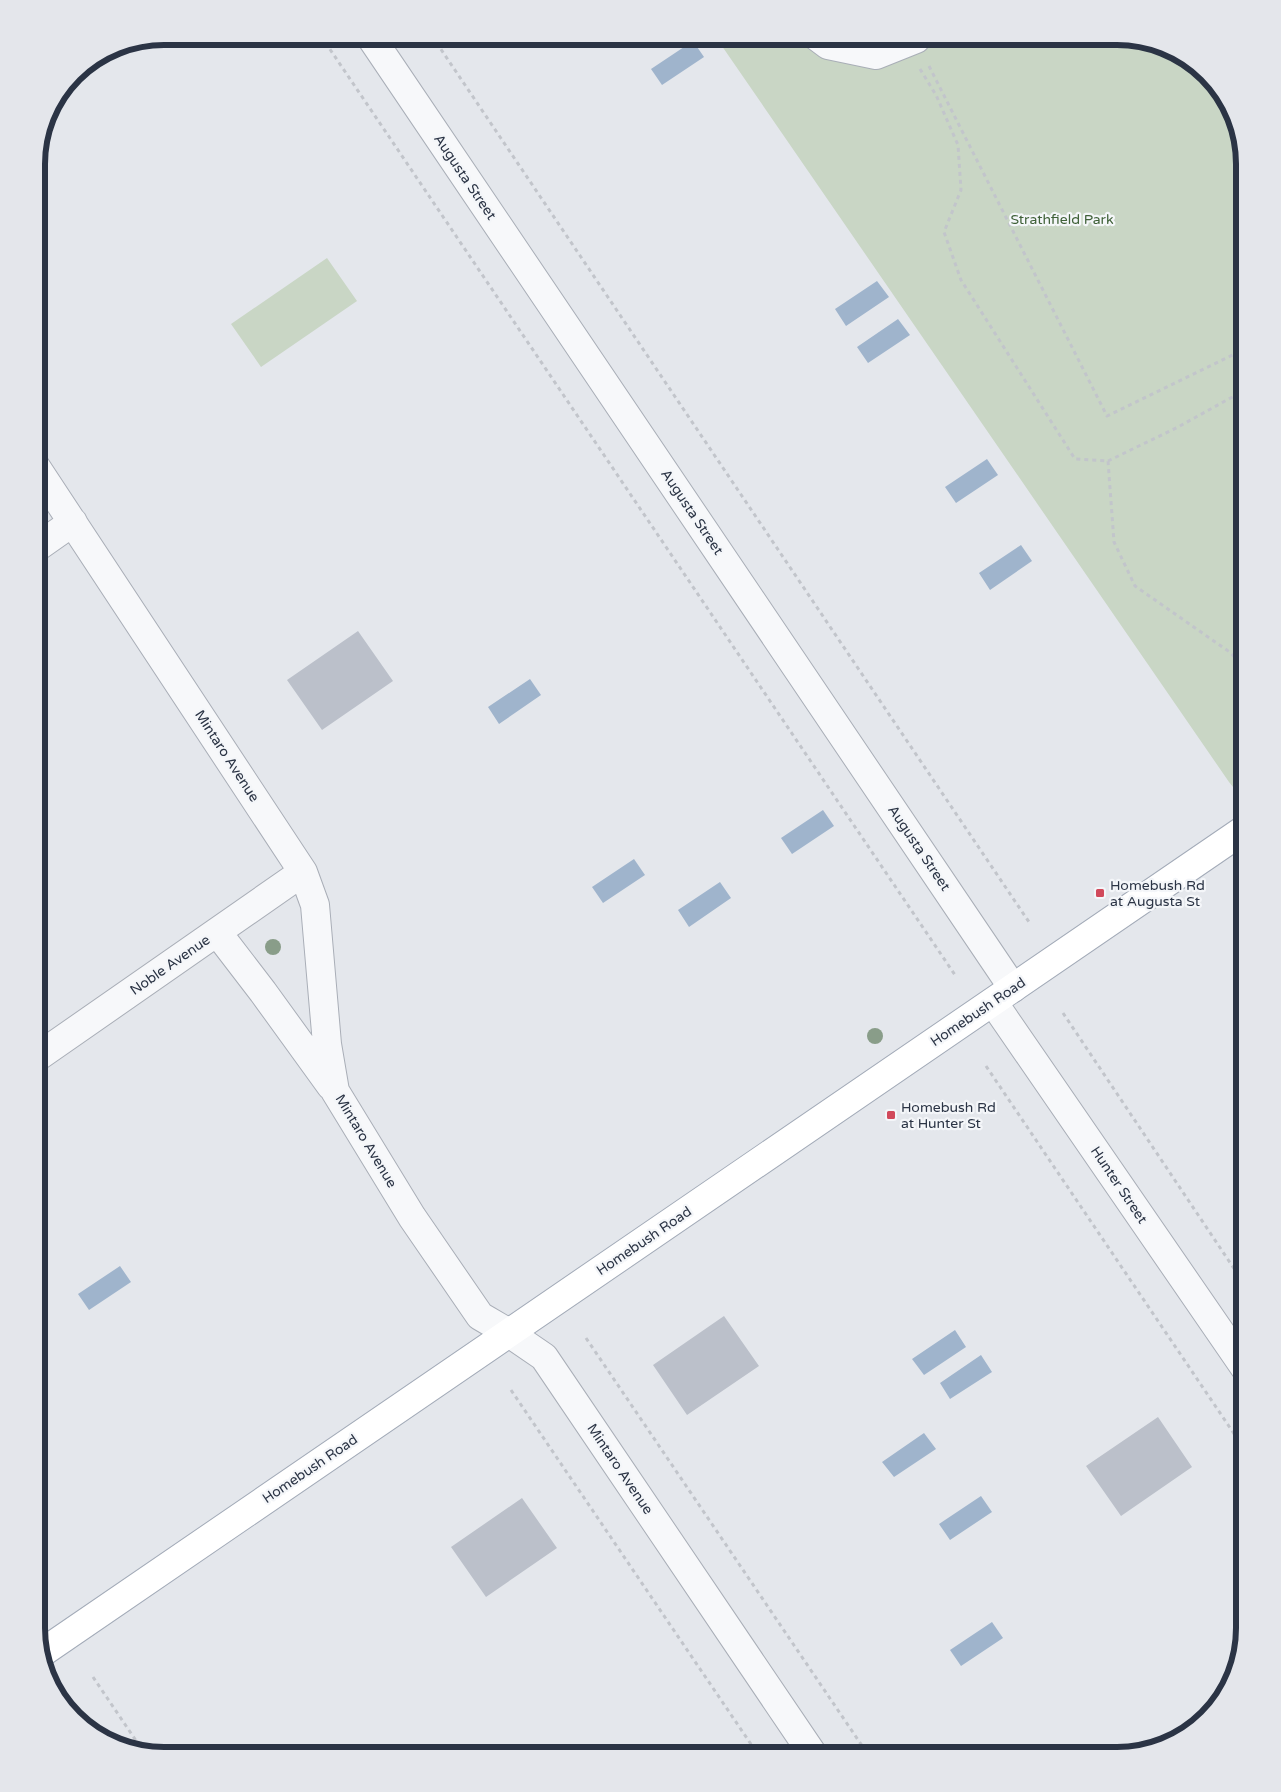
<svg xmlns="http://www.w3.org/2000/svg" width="1281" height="1792" font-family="'Varela Round',sans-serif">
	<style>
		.green { fill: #c9d6c5 }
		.water { fill: #9fb4cc }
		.building { fill: #bbc0ca }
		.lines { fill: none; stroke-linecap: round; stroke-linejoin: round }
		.minor-casing { stroke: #a9aeb7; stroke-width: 30 }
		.major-casing { stroke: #a3abb8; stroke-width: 30 }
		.path { stroke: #c2c5cb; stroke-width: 3; stroke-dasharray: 4 4; stroke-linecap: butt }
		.minor { stroke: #f7f8fa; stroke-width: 28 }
		.major { stroke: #fff; stroke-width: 28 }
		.tree { fill: #899d89 }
		.poi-dot { fill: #d1495b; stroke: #f4f6f9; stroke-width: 2 }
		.labels { text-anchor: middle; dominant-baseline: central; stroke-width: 4.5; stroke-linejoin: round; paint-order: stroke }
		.street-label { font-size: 14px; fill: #2b3445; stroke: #f4f6f9 }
		.park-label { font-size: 14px; fill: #3f6138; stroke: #f4f6f9 }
		.poi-label { font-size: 14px; fill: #2b3445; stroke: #f4f6f9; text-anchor: start }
		.rim { fill: none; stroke: #2b3445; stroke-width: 6 }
	</style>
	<rect width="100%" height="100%" fill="#e4e7ec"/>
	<path class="green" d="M715,36L1125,37L1181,54L1227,100L1245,164V786L1237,792L1229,782Z
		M327,258L357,301L261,367L231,324Z"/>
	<path class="water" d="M693,41L704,57L662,85L651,69Z
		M877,281L889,297L846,326L835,309Z
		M898,319L910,335L868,363L857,347Z
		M987,459L998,475L956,503L945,487Z
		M1021,545L1032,561L990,590L979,573Z
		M530,679L541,695L499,724L488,707Z
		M823,810L834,826L792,854L781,838Z
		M634,859L645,875L603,903L592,887Z
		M720,882L731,898L689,927L678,910Z
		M120,1266L131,1282L89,1310L78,1294Z
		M955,1330L966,1347L924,1375L912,1359Z
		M981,1355L992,1372L950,1399L940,1383Z
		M924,1433L936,1449L894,1477L882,1462Z
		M981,1496L992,1512L950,1540L939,1524Z
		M992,1622L1003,1638L961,1666L950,1650Z"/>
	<path class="building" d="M358,631L393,681L322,730L287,680Z
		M724,1316L759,1366L687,1415L653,1365Z
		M1158,1417L1192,1467L1121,1516L1086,1466Z
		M522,1498L557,1548L486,1597L451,1547Z"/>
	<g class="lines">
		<defs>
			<path id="minor" d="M370,36L1013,988
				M816,36L828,45L876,55L916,39
				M36,467L303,872L315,905L327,1044L335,1091L412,1217L480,1316L509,1333L544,1357L814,1756
				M36,548L73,522
				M217,932L263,992L331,1086
				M993,1002L1245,1368
				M36,1058L303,872"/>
			<path id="major" d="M43,1652L1245,829"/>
		</defs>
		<use href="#minor" class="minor-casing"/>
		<use href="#major" class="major-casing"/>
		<path class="path" d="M321,36L955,975
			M432,36L1031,925
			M929,66L1107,416L1245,349
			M920,69L936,95L958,145L961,190L944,232L961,280L1075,459L1108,461L1114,542L1135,586L1231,653L1245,669
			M1108,461L1178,427L1245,390
			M1063,1013L1245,1285
			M986,1066L1245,1450
			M586,1338L869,1756
			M511,1390L759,1756
			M93,1677L143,1751"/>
		<use href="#minor" class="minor"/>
		<use href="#major" class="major"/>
	</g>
	<g class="tree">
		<circle cx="273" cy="947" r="8"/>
		<circle cx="875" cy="1036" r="8"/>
	</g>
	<g class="poi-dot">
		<rect x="1095" y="888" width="10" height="10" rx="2.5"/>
		<rect x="886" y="1110" width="10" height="10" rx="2.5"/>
	</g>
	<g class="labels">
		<g class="street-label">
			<text transform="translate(465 177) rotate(56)">Augusta Street</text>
			<text transform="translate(692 512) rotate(56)">Augusta Street</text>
			<text transform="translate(227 756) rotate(57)">Mintaro Avenue</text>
			<text transform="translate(919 848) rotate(56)">Augusta Street</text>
			<text transform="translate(170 965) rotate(-35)">Noble Avenue</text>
			<text transform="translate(978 1012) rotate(-34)">Homebush Road</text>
			<text transform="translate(366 1141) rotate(59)">Mintaro Avenue</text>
			<text transform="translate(1119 1185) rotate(56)">Hunter Street</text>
			<text transform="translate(644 1241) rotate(-34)">Homebush Road</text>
			<text transform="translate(310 1469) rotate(-34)">Homebush Road</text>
			<text transform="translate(620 1469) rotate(56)">Mintaro Avenue</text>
		</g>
		<g class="park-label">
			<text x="1062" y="219">Strathfield Park</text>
		</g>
		<g class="poi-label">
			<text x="1110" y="885">Homebush Rd<tspan x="1110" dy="16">at Augusta St</tspan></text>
			<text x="901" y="1107">Homebush Rd<tspan x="901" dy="16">at Hunter St</tspan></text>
		</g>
	</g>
	<path d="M0 0H1281V1792H0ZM164 45H1117A119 119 0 0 1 1236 164V1628A119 119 0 0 1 1117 1747H164A119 119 0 0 1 45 1628V164A119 119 0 0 1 164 45Z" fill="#e4e6eb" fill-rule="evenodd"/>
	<path class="rim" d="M164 45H1117A119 119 0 0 1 1236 164V1628A119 119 0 0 1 1117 1747H164A119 119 0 0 1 45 1628V164A119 119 0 0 1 164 45Z"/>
</svg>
